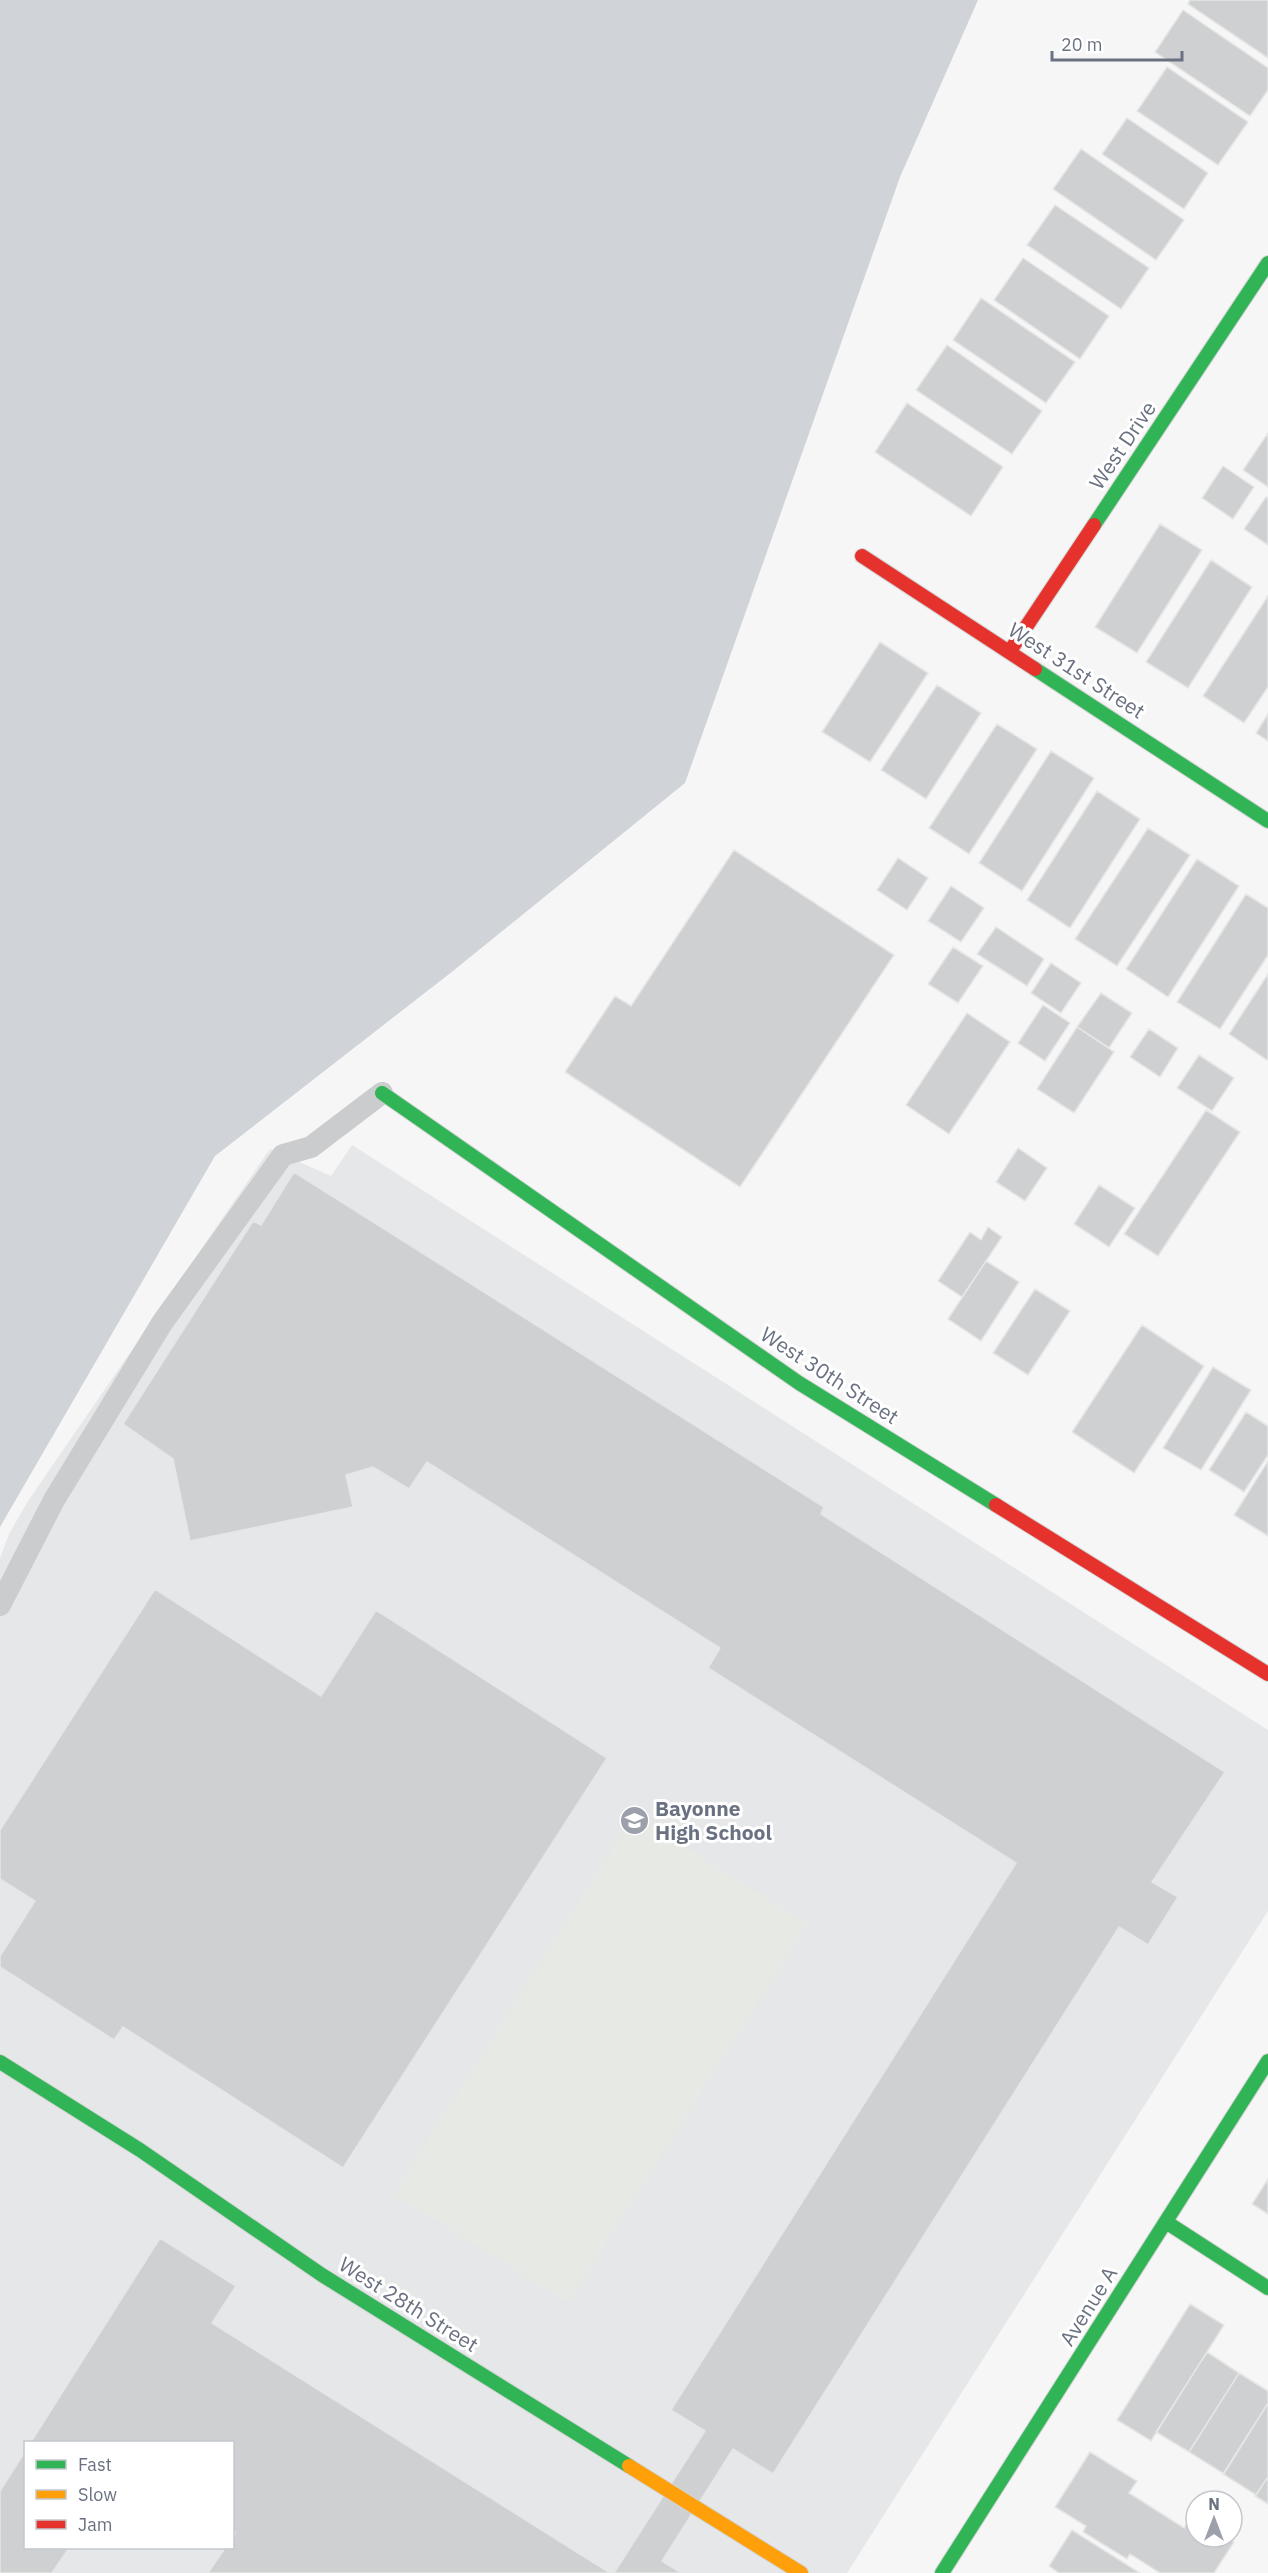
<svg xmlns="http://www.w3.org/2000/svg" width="1268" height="2573" font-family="'IBM Plex Sans',sans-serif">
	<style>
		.built { fill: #e6e7e8; fill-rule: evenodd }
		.green { fill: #e6e9e4 }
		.water { fill: #d0d4d8 }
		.building { fill: #cfd0d1; stroke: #e6e6e6; stroke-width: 1.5 }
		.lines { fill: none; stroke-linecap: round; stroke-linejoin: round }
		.fast-casing { stroke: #d2d3d4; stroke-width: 16 }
		.slow-casing { stroke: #d2d3d4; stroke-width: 16 }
		.jam-casing { stroke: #d2d3d4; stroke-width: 16 }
		.lane { stroke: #cbcccd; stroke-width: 22 }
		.fast { stroke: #30b455; stroke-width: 14 }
		.slow { stroke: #ff9f0a; stroke-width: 14 }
		.jam { stroke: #e5322d; stroke-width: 14 }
		.labels { text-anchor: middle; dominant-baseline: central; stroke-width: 6; stroke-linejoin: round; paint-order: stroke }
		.street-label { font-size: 21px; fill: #6a7282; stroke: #fff }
		.poi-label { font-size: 21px; font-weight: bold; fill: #6a7282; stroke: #fff; text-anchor: start }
	</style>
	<rect width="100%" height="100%" fill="#f6f6f6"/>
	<path class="built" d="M352,1145L1268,1730V1911L847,2573H0V1558L9,1534L28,1501L270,1149L331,1176ZM26,2442H232V2548H26Z"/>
	<path class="green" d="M634,1815L807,1924L568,2302L394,2194Z"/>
	<path class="water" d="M0,0H978L900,177L685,783L453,971L215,1156L0,1527Z"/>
	<path class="building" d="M1190,0H1268V58L1188,4Z
		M1183,10L1268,68V90L1250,116L1155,52Z
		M1167,67L1248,122L1218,165L1137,111Z
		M1127,118L1208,173L1184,209L1102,154Z
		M1081,149L1184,220L1156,260L1053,189Z
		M1055,205L1149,268L1121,309L1027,245Z
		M1023,258L1109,316L1080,359L994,300Z
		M981,298L1075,362L1046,403L953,340Z
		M947,345L1042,411L1012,454L916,390Z
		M907,403L1003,467L971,516L875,452Z
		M1268,433V487L1243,470Z
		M1223,466L1254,487L1233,519L1202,498Z
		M1266,497L1268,498V545L1244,529Z
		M1160,524L1202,550L1137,653L1095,627Z
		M1211,560L1252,587L1188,688L1146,662Z
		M1268,596V687L1244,723L1203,696Z
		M880,642L928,673L870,762L822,732Z
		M937,685L981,713L926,799L881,770Z
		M1268,714V741L1256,733Z
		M997,724L1037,749L969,854L929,828Z
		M1051,751L1094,778L1022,891L979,863Z
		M1097,791L1140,819L1070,928L1027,900Z
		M1148,828L1190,855L1117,966L1075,939Z
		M734,850L894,955L740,1187L565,1072L615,996L631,1006Z
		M898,858L928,878L907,910L877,890Z
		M1197,859L1239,886L1168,997L1126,969Z
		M951,886L984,908L961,942L928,921Z
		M1246,894L1268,908V955L1220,1029L1177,1002Z
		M996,927L1044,959L1027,986L977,954Z
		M953,947L983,966L958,1003L928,984Z
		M1051,963L1081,983L1061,1013L1031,993Z
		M1268,974V1059L1267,1060L1229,1034Z
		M1101,993L1132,1013L1109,1048L1077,1027Z
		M1043,1005L1070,1023L1045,1061L1018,1043Z
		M967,1013L1010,1042L949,1134L906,1105Z
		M1077,1027L1114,1052L1074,1113L1037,1089Z
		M1149,1029L1178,1048L1160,1077L1130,1057Z
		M1199,1055L1234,1078L1212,1111L1177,1088Z
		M1206,1110L1240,1132L1158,1256L1124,1234Z
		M1018,1148L1047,1168L1025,1201L996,1182Z
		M294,1172L824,1507L821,1514L1225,1772L1152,1882L1178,1897L1148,1945L1119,1927L773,2474L733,2449L662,2561L681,2573H614L705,2431L671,2410L1016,1863L708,1668L720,1648L427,1462L409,1489L373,1467L346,1475L353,1507L190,1541L173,1459L123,1424L253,1221L261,1225Z
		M1099,1185L1135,1208L1109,1247L1074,1224Z
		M988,1227L1002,1237L962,1297L938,1281L970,1232L981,1240Z
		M986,1261L1019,1282L981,1341L948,1319Z
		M1035,1289L1070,1311L1028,1375L993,1353Z
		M1142,1325L1204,1366L1134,1473L1072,1432Z
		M1213,1367L1251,1390L1201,1470L1163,1448Z
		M1246,1412L1268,1426V1455L1244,1492L1209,1470Z
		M1268,1461V1536L1234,1515Z
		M155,1589L321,1696L376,1610L607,1758L343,2168L123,2027L114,2040L0,1967V1956L35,1901L0,1879V1830Z
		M1268,2179V2214L1252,2204Z
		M160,2238L236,2286L212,2323L610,2573H208L225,2548H232L235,2532L232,2531V2442H31Z
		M1190,2304L1224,2325L1151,2441L1117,2420Z
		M1207,2352L1239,2373L1189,2452L1156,2432Z
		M1239,2373L1268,2391V2403L1224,2474L1189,2452Z
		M1268,2403V2477L1256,2495L1223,2474Z
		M26,2450V2548H69L52,2573H0V2491Z
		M1090,2452L1137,2481L1129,2493L1184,2528L1192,2516L1196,2518V2537H1226L1234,2542L1214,2573H1160L1130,2554L1127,2559L1083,2532L1086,2526L1055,2507Z
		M1268,2477V2504L1255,2496Z
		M1072,2530L1140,2573H1059L1049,2566Z"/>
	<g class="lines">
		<defs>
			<path id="fast" d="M1094,525L1268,263
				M1035,669L1268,821
				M382,1093L799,1383L996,1505
				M0,2062L140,2150L322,2275L629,2466
				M1166,2222L1268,2288
				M942,2573L1268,2061"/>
			<path id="slow" d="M629,2466L801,2573"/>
			<path id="jam" d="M862,556L1035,669
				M1010,651L1094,525
				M996,1505L1268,1674"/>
		</defs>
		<use href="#fast" class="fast-casing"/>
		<use href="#slow" class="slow-casing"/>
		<use href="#jam" class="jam-casing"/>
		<path class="lane" d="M0,1605L54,1500L162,1323L283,1155L311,1147L382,1093"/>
		<use href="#fast" class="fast"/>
		<use href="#slow" class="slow"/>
		<use href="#jam" class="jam"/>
	</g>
	<defs>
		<symbol id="school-disc" viewBox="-11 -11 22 22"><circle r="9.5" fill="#9ba0ab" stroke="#fff"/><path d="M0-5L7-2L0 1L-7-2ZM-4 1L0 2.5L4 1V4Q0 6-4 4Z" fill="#fff"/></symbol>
	</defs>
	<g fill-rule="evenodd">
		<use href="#school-disc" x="618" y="1804" width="33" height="33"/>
	</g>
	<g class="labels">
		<g class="street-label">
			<text transform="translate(1122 445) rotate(-56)">West Drive</text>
			<text transform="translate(1077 670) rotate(33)">West 31st Street</text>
			<text transform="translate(830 1375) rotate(33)">West 30th Street</text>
			<text transform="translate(409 2304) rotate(32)">West 28th Street</text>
			<text transform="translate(1088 2306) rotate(-58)">Avenue A</text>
		</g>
		<g class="poi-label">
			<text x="655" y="1808">Bayonne<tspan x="655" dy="24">High School</tspan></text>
		</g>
	</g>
	<rect x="24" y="2441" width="210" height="108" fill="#ffffff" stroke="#c3c7cd" stroke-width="1.5"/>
	<rect x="36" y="2460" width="30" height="9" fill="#30b455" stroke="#c3c7cd" stroke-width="1.5"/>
	<text x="78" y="2471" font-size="18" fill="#6a7282">Fast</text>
	<rect x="36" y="2490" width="30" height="9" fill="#ff9f0a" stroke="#c3c7cd" stroke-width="1.5"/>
	<text x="78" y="2501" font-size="18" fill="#6a7282">Slow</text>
	<rect x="36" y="2520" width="30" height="9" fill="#e5322d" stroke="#c3c7cd" stroke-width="1.5"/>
	<text x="78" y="2531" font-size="18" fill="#6a7282">Jam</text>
	<g transform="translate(1214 2519)"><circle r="28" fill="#ffffff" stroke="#c3c7cd" stroke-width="1.5"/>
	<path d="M0-4.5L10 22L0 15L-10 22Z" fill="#9ba0ab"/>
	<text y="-9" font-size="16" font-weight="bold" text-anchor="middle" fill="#6a7282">N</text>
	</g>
	<path d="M1052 51v9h130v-9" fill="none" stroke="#6a7282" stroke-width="3"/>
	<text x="1061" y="51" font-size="18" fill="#6a7282" stroke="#ffffff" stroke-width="4.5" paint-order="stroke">20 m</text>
</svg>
